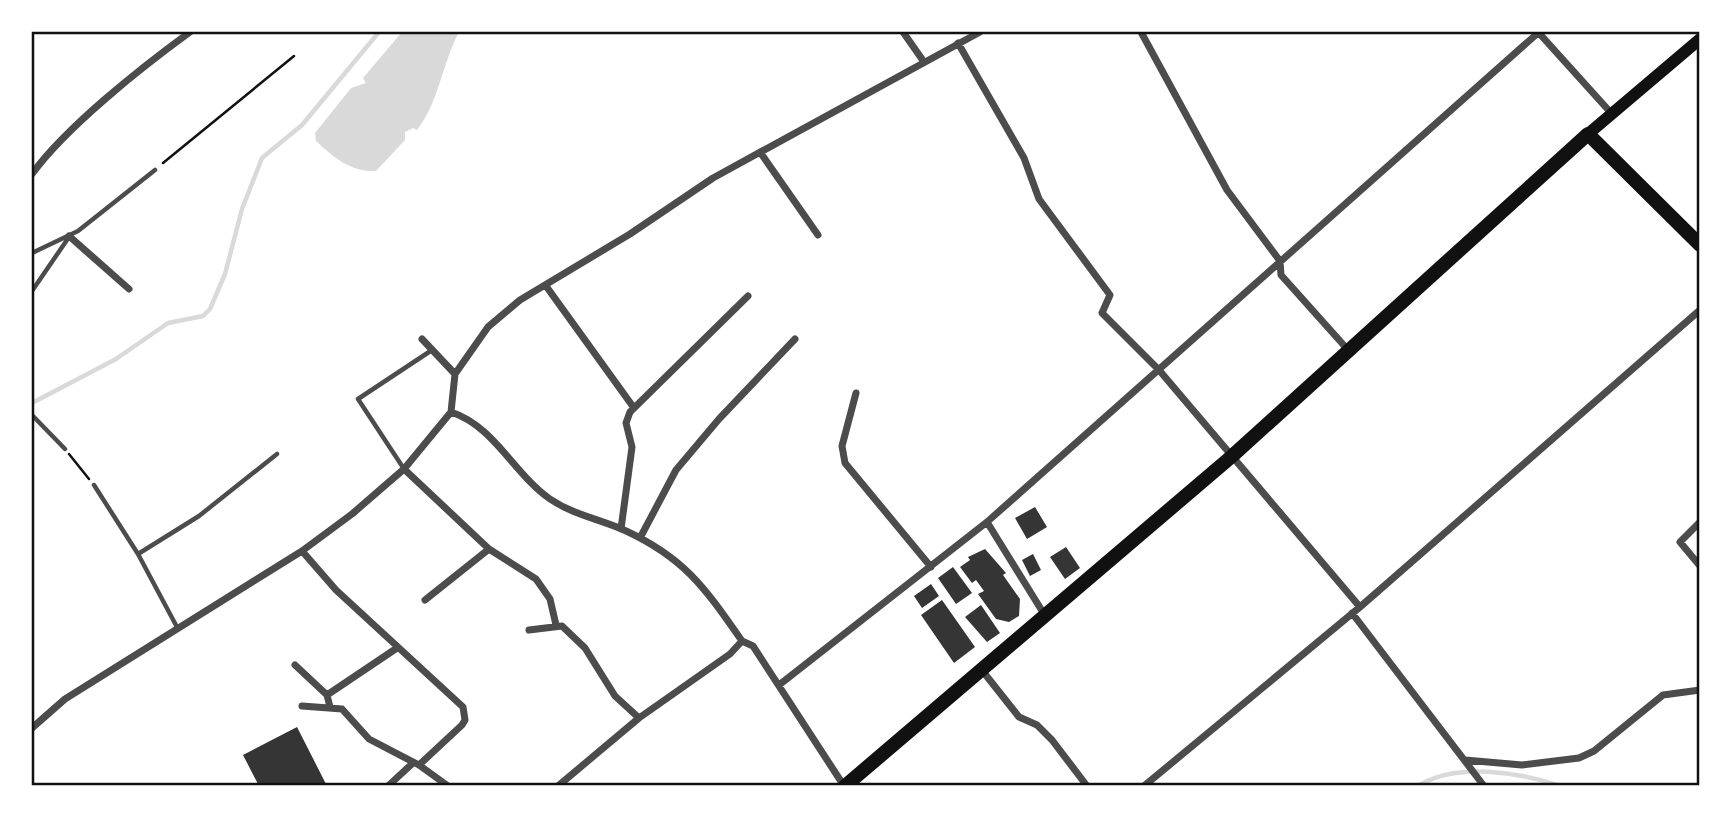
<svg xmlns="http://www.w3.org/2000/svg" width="1731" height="817" font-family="'PT Sans Narrow',sans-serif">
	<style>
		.water { fill: #d9d9d9 }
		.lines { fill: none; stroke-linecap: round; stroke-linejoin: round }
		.stream { stroke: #d9d9d9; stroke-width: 4.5 }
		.building { fill: #353535 }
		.path { stroke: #111; stroke-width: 2.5 }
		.service { stroke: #4c4c4c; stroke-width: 4.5 }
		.minor { stroke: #4c4c4c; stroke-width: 7 }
		.secondary { stroke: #111; stroke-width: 12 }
		.primary { stroke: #111; stroke-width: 14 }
		.neatline { fill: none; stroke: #111; stroke-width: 2.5 }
	</style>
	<rect width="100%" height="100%" fill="#fff"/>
	<path class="water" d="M402,32H459C442,64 439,102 417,130L413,128L405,132V140L376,171C351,172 334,158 316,141L315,133L351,88L366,83L363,78Z"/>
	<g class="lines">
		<path class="stream" d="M32,403L116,359L168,323L203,316L210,309L225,274L242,209L262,158L302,125L379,32
			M1418,786C1456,762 1519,772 1560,786"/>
	</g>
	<path class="building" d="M1035,507L1047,527L1027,539L1015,518Z
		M1066,547L1080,568L1065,579L1050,557Z
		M985,549L1006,573L1003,575L1020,599L1019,616L1009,622L996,619L978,594L984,591L976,580L972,583L960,567L970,560L968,557Z
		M1033,554L1041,570L1030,576L1022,560Z
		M953,567L972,593L956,604L938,578Z
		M931,584L939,596L922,608L914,596Z
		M942,600L975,647L954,663L921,615Z
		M981,605L1000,633L987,642L965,617Z
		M297,727L327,786H259L243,755Z"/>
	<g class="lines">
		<path class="path" d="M163,163L294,56
			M69,454L89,479"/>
		<path class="service" d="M32,253L78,231L155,170
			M32,291L69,237
			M32,415L65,449
			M404,469L358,399L432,350
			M94,485L138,554L178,629
			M138,554L199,516L277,454"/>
		<path class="minor" d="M903,32L924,62
			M1141,32L1227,190L1280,261L1281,275L1349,351
			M1538,32L1612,114
			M958,43L1024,158L1039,199L1110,295L1102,313L1159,370L1360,607
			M760,152L818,235
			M32,174C66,127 142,67 190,32
			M69,236L129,289
			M546,286L634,408
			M422,339L455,374
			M856,393L842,446L845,463L931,567
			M451,412C494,426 514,474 550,499C574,515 599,519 624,530C685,558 705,588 742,641
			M404,469L489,549L536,579L550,599L556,625
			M987,522L1044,614
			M1700,522L1680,542L1700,566
			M621,529L632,447L626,423L630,412L748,296
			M640,538L676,470L719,419L795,339
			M302,551L336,590L463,707L465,720L462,725L419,765
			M425,600L489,549
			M1352,613L1484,786
			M529,630L562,626L585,648L615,696L639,718
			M295,665L327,695L330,707
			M981,669L1019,717L1037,725L1052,740L1087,786
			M779,685L987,522L1539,32
			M327,695L397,648
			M302,706L342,709L369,739L419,765L448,786
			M32,728L65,699L302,551L352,514L404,469L451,412L455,374L488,327L520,300L630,234L713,178L980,32
			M1465,760L1522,765L1579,758L1594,751L1663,695L1700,690
			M388,786L413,763
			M558,786L639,718L730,654L742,641L753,646L844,786
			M1144,786L1360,607L1700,310"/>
		<path class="secondary" d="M1588,134L1700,39"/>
		<path class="primary" d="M845,786L1231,457L1588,134L1700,245"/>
	</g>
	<rect width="1731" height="817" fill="none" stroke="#ffffff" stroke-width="66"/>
	<rect x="33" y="33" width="1665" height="751" class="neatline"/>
</svg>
